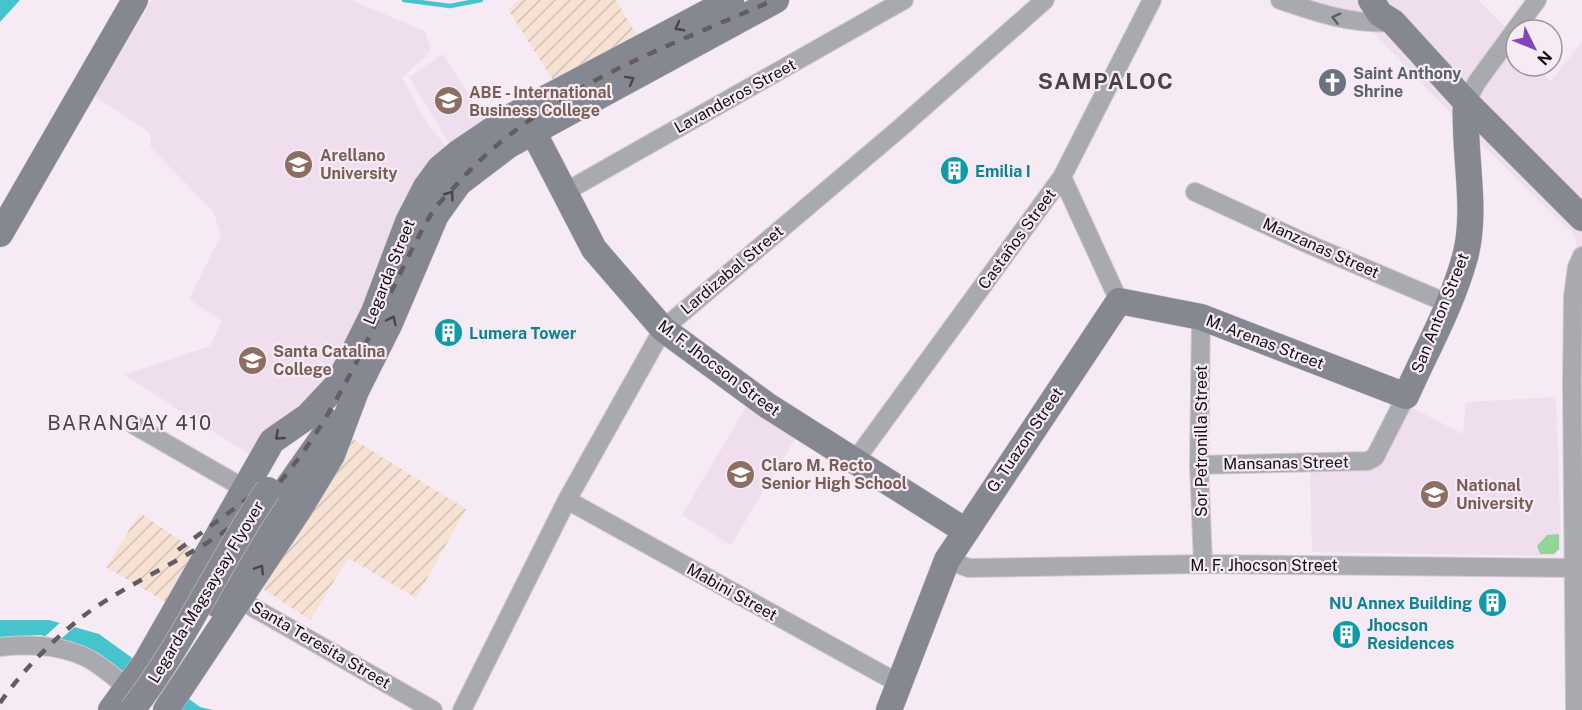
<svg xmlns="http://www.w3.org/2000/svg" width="1582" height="710" font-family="'Public Sans',sans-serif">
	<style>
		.built { fill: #efdeee }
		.industrial { fill: url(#industrial-furrows) }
		.green { fill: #92d598 }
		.water { fill: #46c4ce }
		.pier { fill: #f6ebf5 }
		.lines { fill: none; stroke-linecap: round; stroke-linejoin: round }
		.stream { stroke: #46c4ce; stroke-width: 4.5 }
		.street-casing { stroke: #d2c8d1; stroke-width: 20 }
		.secondary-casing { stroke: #d2c8d1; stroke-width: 27 }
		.street { stroke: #a8aaaf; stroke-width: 18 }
		.secondary { stroke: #868891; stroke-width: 26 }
		.rail { stroke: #635d62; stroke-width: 4.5; stroke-dasharray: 10 10; stroke-linecap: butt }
		.secondary-bridge-casing { stroke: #d2c8d1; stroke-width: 27; stroke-linecap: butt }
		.secondary-bridge { stroke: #868891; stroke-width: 26 }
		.oneway { stroke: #5d5c60 }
		.oneway2 { stroke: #46454b }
		.labels { text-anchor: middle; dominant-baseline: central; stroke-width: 4.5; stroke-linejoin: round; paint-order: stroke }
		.worship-label { font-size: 16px; font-weight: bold; fill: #5b616d; stroke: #f6ebf5; text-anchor: start }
		.education-label { font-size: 16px; font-weight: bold; fill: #785e54; stroke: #f6ebf5; text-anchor: start }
		.street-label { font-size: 16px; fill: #120e11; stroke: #f6ebf5 }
		.culture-label { font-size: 16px; font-weight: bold; fill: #0d838f; stroke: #f6ebf5; text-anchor: start }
		.quarter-label { font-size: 20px; letter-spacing: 1.5px; fill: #4b424a; stroke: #f6ebf5 }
		.district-label { font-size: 22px; font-weight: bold; letter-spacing: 1.5px; fill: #4b424a; stroke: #f6ebf5 }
	</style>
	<defs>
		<pattern id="industrial-furrows" width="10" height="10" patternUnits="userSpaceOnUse" patternTransform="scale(1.5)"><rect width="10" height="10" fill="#f6e1d3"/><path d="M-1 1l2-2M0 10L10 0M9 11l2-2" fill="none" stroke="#d2c0b4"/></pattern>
	</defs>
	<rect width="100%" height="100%" fill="#f6ebf5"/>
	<path class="built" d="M152,0H350L425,31L431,51L402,78L424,118L447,148L326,383L322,381L306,411L255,458L124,375L210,346L222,321L189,299L221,235L213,211L151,148L150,133L95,96Z
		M1314,0H1478L1516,37V66H1538L1550,82L1582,42V284L1575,236L1457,120L1356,15Z
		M443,54L488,124L452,148L409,77Z
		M1556,397L1561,549L1554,556L1312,552L1310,467H1377L1407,405L1463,434L1466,402Z
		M748,404L798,434L731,545L682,515Z"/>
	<path class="industrial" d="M520,0H616L636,34L554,82L508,9Z
		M353,439L466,509L416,598L348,558L310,620L262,588Z
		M140,513L198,552L168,603L106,567Z"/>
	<path class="green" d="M1559,534V549L1554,554H1540L1537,546L1547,535Z"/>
	<path class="water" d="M0,0H20L0,22Z
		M0,620H49L99,634L200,707L213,710H174L102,656L74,646L41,635L0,637Z"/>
	<path class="pier" d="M62,621L77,625L56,643L42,639Z"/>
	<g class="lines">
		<path class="stream" d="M404,0L450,6L481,0"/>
		<defs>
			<path id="street" d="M1280,0C1318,13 1352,25 1393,22
				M1466,102L1477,82L1537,0
				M1062,177L1119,301
				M565,192L904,0
				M1195,192L1308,244L1447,303
				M1201,317L1199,465L1203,564
				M134,425L247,490
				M854,462L1062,177L1152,0
				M1199,465L1368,461L1375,457L1406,396
				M567,500L898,683
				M947,560L969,568L1203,564L1582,568
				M240,600L433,710
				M0,647C28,644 61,645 87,658C101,665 115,678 128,688
				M462,710L567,500L663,329L899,129L1045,0
				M1575,710L1572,385L1573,296L1577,267L1582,256"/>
			<path id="secondary" d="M1371,0L1380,14L1393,22L1466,102L1582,218
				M525,116L594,249L663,329L768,406L964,530
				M0,234L135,0
				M218,605L280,498L333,423
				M111,710L146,662L272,441L308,416L338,384L374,312L408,222L426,187L440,168L458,153L514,115L731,0
				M166,710L300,508L332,455L356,391L390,323L436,215L459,183L509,145L776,0
				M889,710L947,560L1119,301L1201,317L1406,396C1426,351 1452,305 1465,257C1478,210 1463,151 1466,102"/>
		</defs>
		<use href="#street" class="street-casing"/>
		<use href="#secondary" class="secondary-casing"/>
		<use href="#street" class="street"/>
		<use href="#secondary" class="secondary"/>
		<path class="rail" d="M178,550L265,486
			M0,703C22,671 52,641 82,617C139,574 223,546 271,492C325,433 358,359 393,288C406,262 418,235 433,211C440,201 450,192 458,183C541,90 663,49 774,0"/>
		<defs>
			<path id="secondary-bridge" d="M132,710C185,642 219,561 268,490"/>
		</defs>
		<use href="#secondary-bridge" class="secondary-bridge-casing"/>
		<use href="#secondary-bridge" class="secondary-bridge"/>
	</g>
	<defs><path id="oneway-chevron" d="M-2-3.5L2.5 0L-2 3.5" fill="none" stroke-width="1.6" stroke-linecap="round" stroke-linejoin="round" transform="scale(1.5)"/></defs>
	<use class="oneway" href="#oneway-chevron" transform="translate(1336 18) rotate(-166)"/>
	<g class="oneway2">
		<use href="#oneway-chevron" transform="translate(679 27) rotate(152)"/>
		<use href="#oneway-chevron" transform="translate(630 80) rotate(-29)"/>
		<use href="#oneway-chevron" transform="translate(450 195) rotate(-53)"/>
		<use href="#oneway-chevron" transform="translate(392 320) rotate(-65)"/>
		<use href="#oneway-chevron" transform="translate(279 436) rotate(139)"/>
		<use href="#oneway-chevron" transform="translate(260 569) rotate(-57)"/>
	</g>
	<defs>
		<symbol id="church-disc" viewBox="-11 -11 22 22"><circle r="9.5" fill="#6b7280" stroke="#f6ebf5"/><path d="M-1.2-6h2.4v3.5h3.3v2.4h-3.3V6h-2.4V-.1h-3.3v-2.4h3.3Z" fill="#fff"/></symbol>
		<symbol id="university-disc" viewBox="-11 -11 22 22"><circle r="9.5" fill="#8d6e63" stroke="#f6ebf5"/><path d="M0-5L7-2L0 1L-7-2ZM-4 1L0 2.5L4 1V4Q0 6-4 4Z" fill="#fff"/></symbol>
		<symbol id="building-disc" viewBox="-11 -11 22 22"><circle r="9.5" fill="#0f9aa8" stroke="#f6ebf5"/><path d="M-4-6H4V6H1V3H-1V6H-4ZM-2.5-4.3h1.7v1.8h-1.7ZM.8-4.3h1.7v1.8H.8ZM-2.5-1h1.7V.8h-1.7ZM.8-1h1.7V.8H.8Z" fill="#fff"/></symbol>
		<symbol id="school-disc" viewBox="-11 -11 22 22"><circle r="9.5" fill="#8d6e63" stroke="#f6ebf5"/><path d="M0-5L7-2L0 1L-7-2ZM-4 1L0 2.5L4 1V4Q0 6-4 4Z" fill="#fff"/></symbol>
	</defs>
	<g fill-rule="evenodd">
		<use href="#church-disc" x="1316" y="66" width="33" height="33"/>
		<use href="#university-disc" x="432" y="84" width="33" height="33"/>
		<use href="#university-disc" x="282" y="148" width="33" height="33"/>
		<use href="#building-disc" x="938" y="154" width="33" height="33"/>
		<use href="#building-disc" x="432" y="316" width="33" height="33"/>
		<use href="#university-disc" x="236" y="344" width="33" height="33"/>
		<use href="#school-disc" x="724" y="458" width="33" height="33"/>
		<use href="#university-disc" x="1418" y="478" width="33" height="33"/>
		<use href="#building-disc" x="1476" y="586" width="33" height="33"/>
		<use href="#building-disc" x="1330" y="618" width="33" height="33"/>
	</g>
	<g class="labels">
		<g class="worship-label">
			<text x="1353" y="73">Saint Anthony<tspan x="1353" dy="18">Shrine</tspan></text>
		</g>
		<g class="education-label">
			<text x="469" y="92">ABE - International<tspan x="469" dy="18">Business College</tspan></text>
			<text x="320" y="155">Arellano<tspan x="320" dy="18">University</tspan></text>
			<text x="273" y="351">Santa Catalina<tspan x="273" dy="18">College</tspan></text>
			<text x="761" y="465">Claro M. Recto<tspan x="761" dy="18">Senior High School</tspan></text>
			<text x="1456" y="485">National<tspan x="1456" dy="18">University</tspan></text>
		</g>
		<g class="street-label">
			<text transform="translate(735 96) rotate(-29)">Lavanderos Street</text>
			<text transform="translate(1017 239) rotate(-54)">Castaños Street</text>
			<text transform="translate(1321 248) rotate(24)">Manzanas Street</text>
			<text transform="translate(732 270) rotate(-40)">Lardizabal Street</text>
			<text transform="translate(389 272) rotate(-68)">Legarda Street</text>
			<text transform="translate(1440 313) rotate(-68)">San Anton Street</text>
			<text transform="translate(1265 342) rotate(21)">M. Arenas Street</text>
			<text transform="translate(719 368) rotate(37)">M. F. Jhocson Street</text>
			<text transform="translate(1025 440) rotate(-56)">G. Tuazon Street</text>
			<text transform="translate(1201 441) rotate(-90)">Sor Petronilla Street</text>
			<text transform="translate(1286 463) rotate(-1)">Mansanas Street</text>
			<text x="1264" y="565">M. F. Jhocson Street</text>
			<text transform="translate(206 592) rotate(-59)">Legarda-Magsaysay Flyover</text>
			<text transform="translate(732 592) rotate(29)">Mabini Street</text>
			<text transform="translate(321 645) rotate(30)">Santa Teresita Street</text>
		</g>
		<g class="culture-label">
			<text x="975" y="171">Emilia I</text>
			<text x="469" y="333">Lumera Tower</text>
			<text x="1472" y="603" text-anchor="end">NU Annex Building</text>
			<text x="1367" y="625">Jhocson<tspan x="1367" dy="18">Residences</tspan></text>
		</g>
		<g class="quarter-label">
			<text x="130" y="423">BARANGAY 410</text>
		</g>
		<g class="district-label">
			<text x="1106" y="81">SAMPALOC</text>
		</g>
	</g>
	<g transform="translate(1534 48) rotate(133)"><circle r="28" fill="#f6ebf5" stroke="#9b939a" stroke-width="1.5"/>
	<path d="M0-4.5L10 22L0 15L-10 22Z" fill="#8144b9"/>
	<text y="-9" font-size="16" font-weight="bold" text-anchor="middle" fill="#120e11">N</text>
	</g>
</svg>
